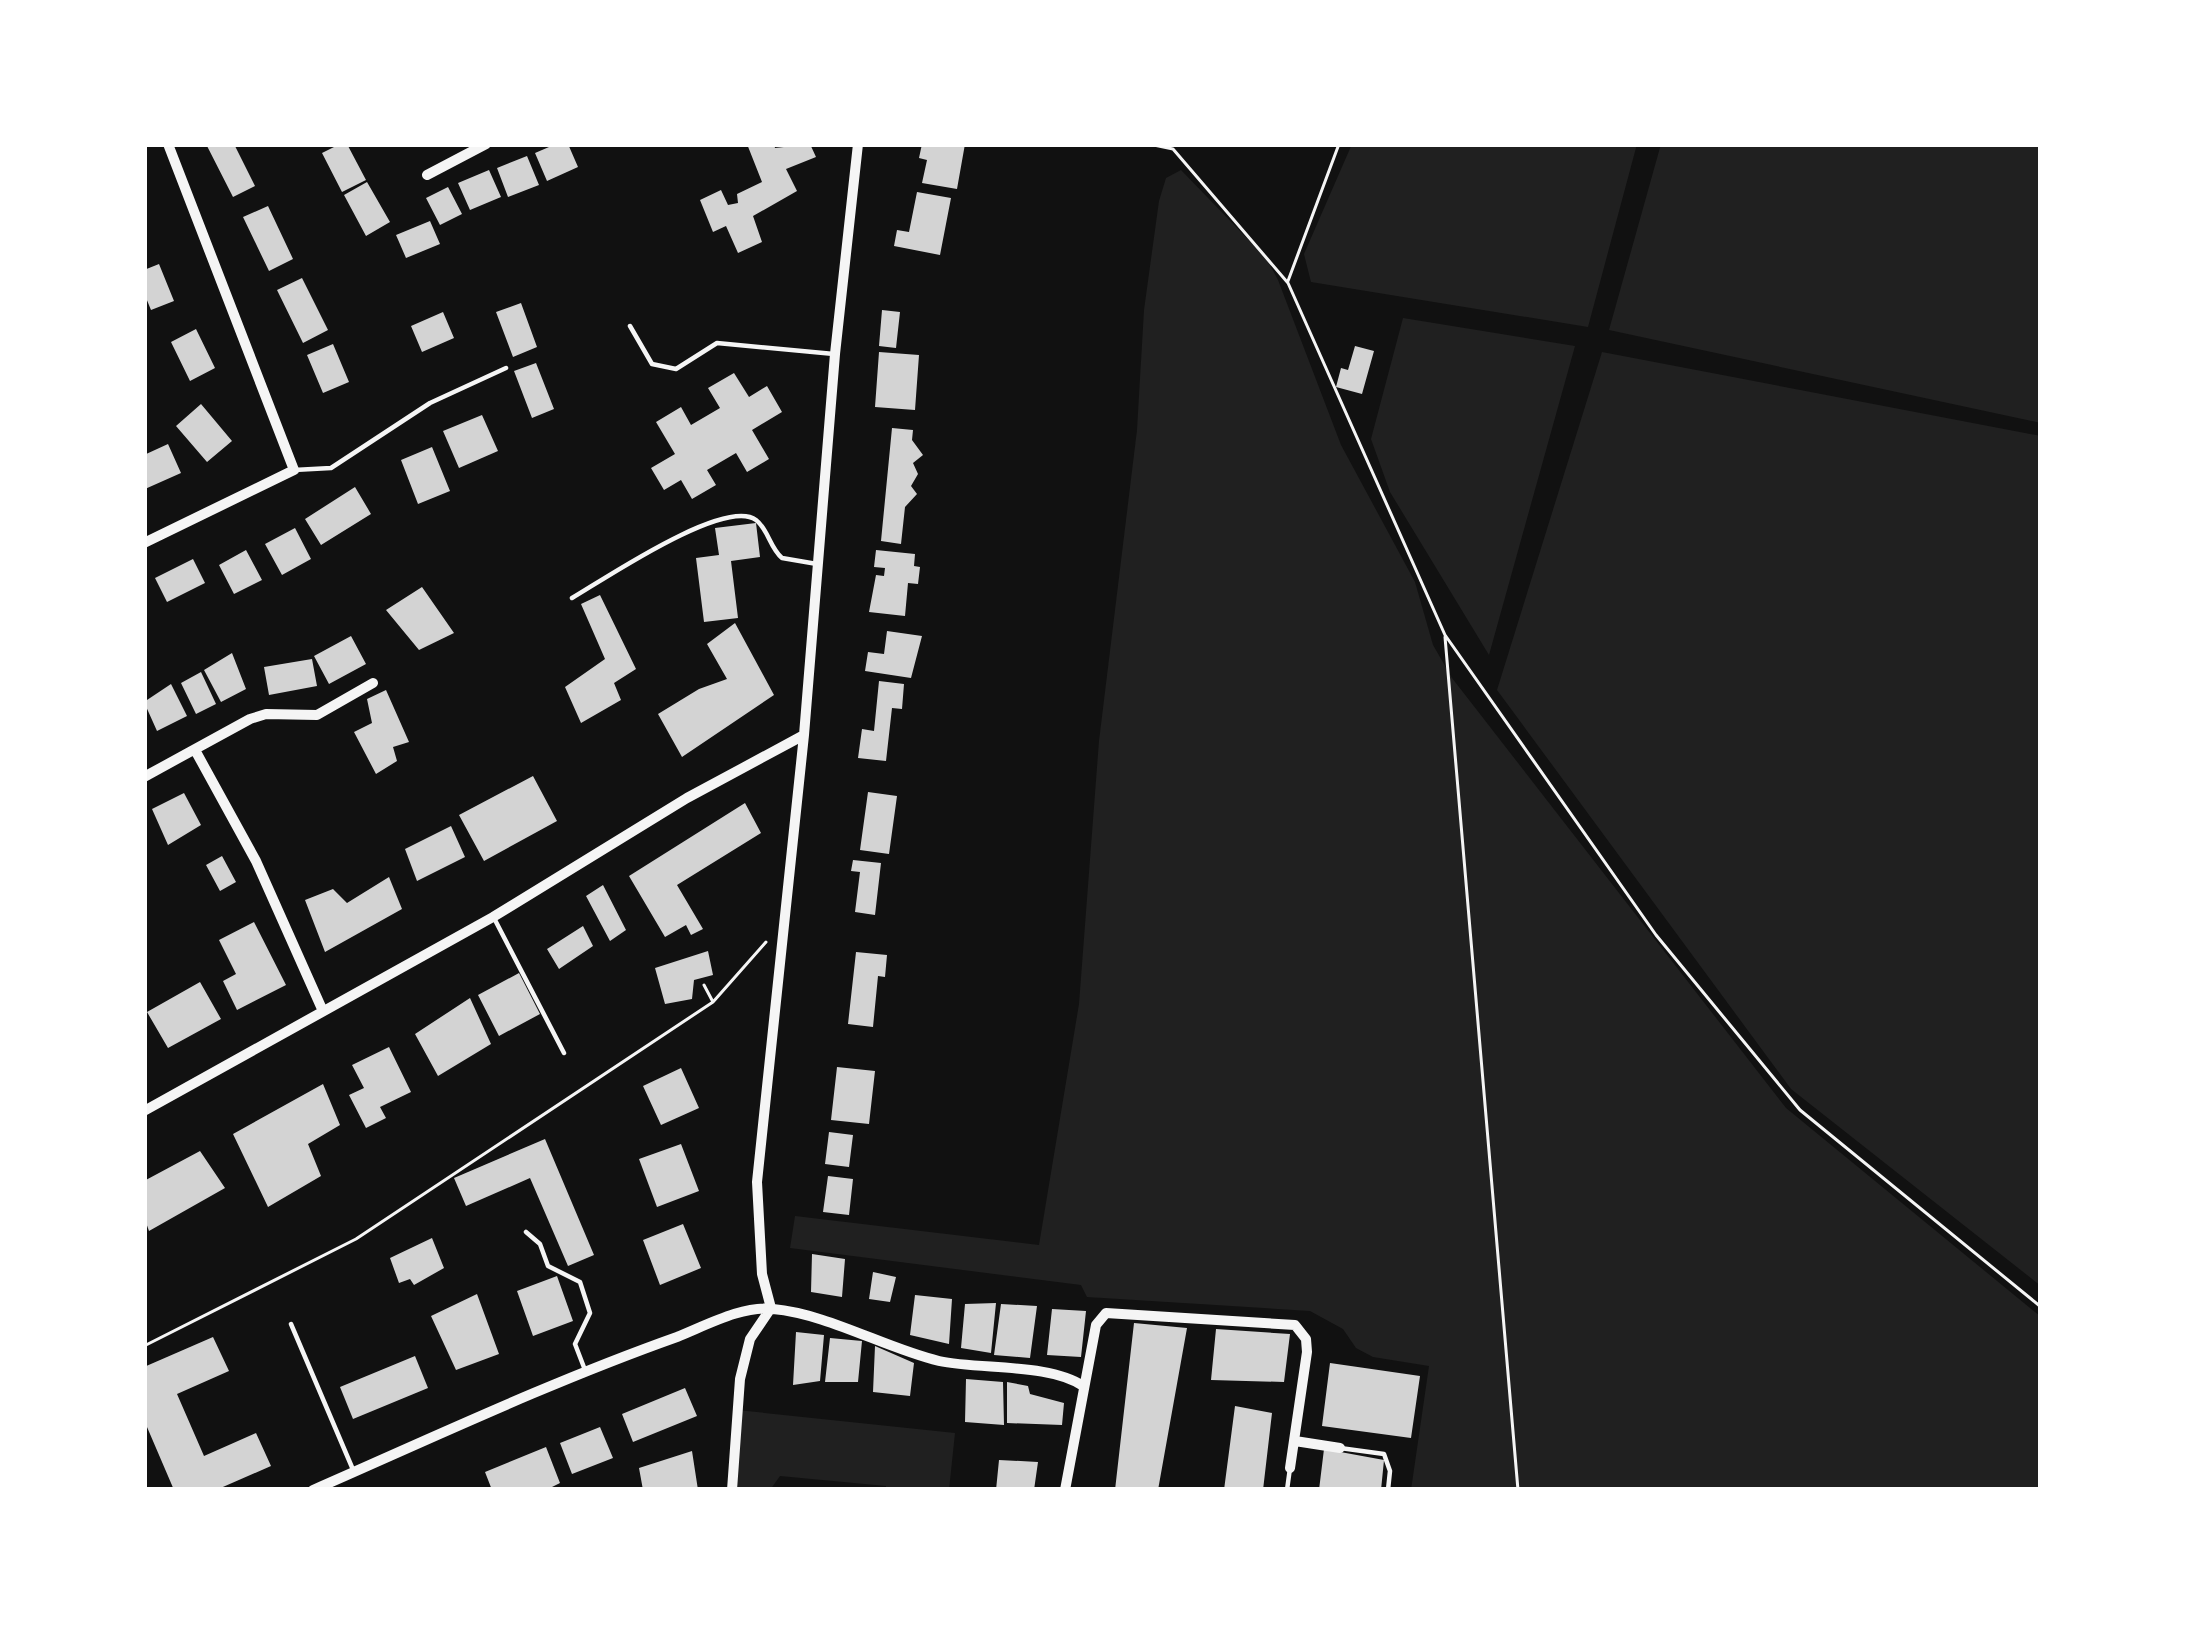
<svg xmlns="http://www.w3.org/2000/svg" width="2185" height="1634" font-family="Overpass,sans-serif">
	<style>
		.green { fill: #202020 }
		.building { fill: #d3d3d3 }
		.lines { fill: none; stroke-linecap: round; stroke-linejoin: round }
		.path { stroke: #f5f5f5; stroke-width: 3 }
		.service { stroke: #f5f5f5; stroke-width: 4.5 }
		.minor { stroke: #f5f5f5; stroke-width: 10 }
	</style>
	<rect width="100%" height="100%" fill="#111"/>
	<path class="green" d="M1352,144H1637L1588,327L1311,282L1304,254Z
		M1661,144H2041V423L1609,330Z
		M1181,170L1266,258L1278,280L1341,445L1415,582L1433,645L1452,678L1786,1108L2041,1317V1490H1411L1429,1366L1373,1357L1356,1348L1343,1329L1310,1311L1087,1297L1081,1285L790,1248L795,1216L1039,1245L1079,1004L1099,741L1137,430L1144,310L1159,201L1166,178Z
		M1403,318L1575,346L1489,655L1390,492L1371,439Z
		M1602,352L2041,436V1286L1791,1089L1497,690Z
		M737,1410L955,1433L949,1490H886V1486L780,1476L770,1490H732Z"/>
	<path class="building" d="M206,144H234L255,186L233,197Z
		M340,144H347L366,180L342,192L322,153Z
		M556,144H568L578,167L547,181L535,153Z
		M747,144H774L775,148L810,144L816,157L786,169L797,191L753,216L762,242L738,253L726,226L713,232L700,200L721,190L728,205L738,203L737,194L762,182Z
		M922,144H965L957,189L922,183L927,160L919,158Z
		M527,156L539,185L508,197L497,168Z
		M489,170L501,197L470,210L458,183Z
		M367,182L390,222L366,236L344,195Z
		M448,187L462,214L440,225L426,198Z
		M917,192L951,198L940,255L894,246L897,230L909,232Z
		M268,206L293,259L269,271L243,217Z
		M430,221L440,244L406,258L396,235Z
		M159,264L174,301L151,310L144,293V270Z
		M302,278L328,330L303,343L277,290Z
		M521,303L537,347L513,357L496,312Z
		M882,310L900,312L896,348L879,346Z
		M443,312L454,338L422,352L411,326Z
		M196,329L215,368L190,381L171,342Z
		M333,344L349,382L323,393L307,355Z
		M1355,346L1374,351L1362,394L1336,387L1341,368L1348,370Z
		M879,352L919,355L915,410L875,407Z
		M536,363L554,409L532,418L514,371Z
		M734,373L749,397L767,386L782,412L752,430L769,459L747,472L736,453L707,470L716,485L692,499L681,480L664,490L651,468L675,454L656,422L681,407L691,425L720,408L708,388Z
		M201,404L232,441L207,462L176,426Z
		M482,415L498,451L459,468L443,431Z
		M892,428L913,430L912,440L923,455L913,463L918,474L911,486L917,494L905,507L901,544L881,541Z
		M168,444L181,473L145,489L144,455Z
		M432,447L450,491L418,504L401,460Z
		M355,487L371,514L321,545L305,519Z
		M756,523L760,557L731,561L738,618L704,622L696,558L719,555L715,528Z
		M295,528L311,559L282,575L265,544Z
		M246,550L262,580L234,594L219,565Z
		M876,550L915,554L914,566L920,567L918,584L908,583L905,616L869,612L876,575L884,576L885,568L874,567Z
		M193,559L205,583L167,602L155,578Z
		M422,587L454,633L419,650L386,610Z
		M600,595L636,669L614,683L621,700L581,723L565,687L605,659L581,604Z
		M735,623L774,695L682,757L658,714L699,689L727,679L707,644Z
		M887,631L922,636L911,678L865,671L868,652L884,654Z
		M351,636L366,664L329,684L314,656Z
		M232,653L246,689L221,702L204,670Z
		M312,659L317,686L269,695L264,667Z
		M201,672L216,704L196,714L181,683Z
		M879,681L904,684L902,709L892,708L886,761L858,758L862,729L874,731Z
		M171,684L187,716L157,731L144,702Z
		M386,690L409,742L393,747L397,761L376,774L354,732L372,723L367,699Z
		M533,776L557,821L484,861L459,815Z
		M868,792L897,796L889,854L860,850Z
		M184,793L201,825L168,845L152,809Z
		M745,803L761,833L677,885L703,929L691,935L686,925L665,937L629,876Z
		M451,826L465,857L417,881L405,849Z
		M222,856L236,882L220,891L206,865Z
		M853,860L881,863L875,915L855,912L860,872L851,871Z
		M389,877L402,909L325,952L305,900L333,889L347,903Z
		M603,885L626,930L610,941L586,896Z
		M254,922L286,985L237,1010L223,981L236,974L219,940Z
		M583,926L593,946L559,969L547,949Z
		M708,951L713,975L694,980L692,999L665,1004L655,968Z
		M856,952L887,955L885,977L878,976L873,1027L848,1024Z
		M519,973L540,1014L499,1036L478,995Z
		M200,982L221,1019L168,1048L147,1012Z
		M470,998L491,1044L438,1076L415,1034Z
		M389,1047L411,1092L380,1107L386,1118L366,1128L349,1095L364,1088L352,1065Z
		M837,1067L875,1071L869,1124L831,1120Z
		M681,1068L699,1108L661,1125L643,1086Z
		M323,1084L340,1125L308,1144L321,1176L268,1207L233,1134Z
		M829,1132L853,1135L849,1167L825,1164Z
		M545,1139L594,1255L568,1266L530,1178L466,1206L454,1178Z
		M681,1144L699,1191L657,1207L639,1159Z
		M200,1151L225,1188L149,1231L144,1217V1181Z
		M828,1176L853,1179L849,1215L823,1212Z
		M683,1224L701,1268L660,1285L643,1240Z
		M432,1238L444,1268L414,1285L410,1279L399,1283L390,1258Z
		M812,1254L845,1259L842,1297L811,1292Z
		M873,1272L896,1277L890,1302L869,1299Z
		M557,1276L573,1321L533,1336L517,1291Z
		M477,1294L499,1354L456,1370L431,1316Z
		M915,1295L952,1299L949,1344L910,1335Z
		M996,1303L991,1353L961,1348L965,1304Z
		M1001,1304L1037,1306L1030,1358L994,1355Z
		M1052,1309L1086,1311L1081,1357L1047,1355Z
		M1134,1323L1187,1328L1158,1490H1115Z
		M1216,1329L1290,1334L1284,1382L1211,1380Z
		M796,1332L824,1335L820,1381L793,1385Z
		M213,1337L229,1371L177,1394L204,1456L256,1433L271,1466L216,1490H174L144,1420V1367Z
		M830,1338L862,1341L858,1382H825Z
		M875,1346L914,1363L910,1396L873,1392Z
		M415,1356L428,1388L353,1419L340,1387Z
		M1330,1363L1420,1376L1411,1438L1322,1426Z
		M966,1379L1003,1382L1004,1425L965,1422Z
		M1007,1382L1028,1386L1030,1394L1064,1403L1062,1425L1007,1423Z
		M685,1388L697,1416L633,1442L622,1414Z
		M1235,1406L1272,1413L1263,1490H1224Z
		M600,1427L613,1458L572,1474L560,1443Z
		M546,1447L560,1483L546,1490H492L485,1472Z
		M1324,1449L1384,1460L1381,1490H1319Z
		M692,1451L698,1490H643L639,1468Z
		M999,1460L1038,1462L1034,1490H996Z"/>
	<g class="lines">
		<path class="path" d="M1149,144L1173,149L1288,283L1445,635L1656,935L1800,1110L2041,1307
			M1288,281L1339,144
			M1445,637L1518,1490
			M704,985L713,1002L766,942
			M144,1346L356,1239L713,1002"/>
		<path class="service" d="M630,326L652,364L676,369L717,343L834,354
			M294,470L331,468L430,403L506,368
			M572,598C603,580 725,497 756,520C768,529 770,548 782,558L817,564
			M495,920L564,1053
			M526,1232L540,1244L548,1266L580,1282L590,1313L575,1344L585,1370
			M291,1324L354,1472
			M1340,1448L1384,1454L1390,1471L1388,1490
			M1287,1490L1290,1468"/>
		<path class="minor" d="M427,175L486,144
			M144,543L294,470L168,144
			M195,750L256,861L322,1009
			M144,777L250,719L266,714L317,715L373,683
			M144,1111L493,917L687,798L804,735
			M1295,1441L1340,1448
			M313,1490C434,1437 553,1381 677,1337C705,1326 743,1305 773,1309C828,1314 885,1348 939,1361C980,1370 1050,1363 1083,1386
			M732,1490L740,1379L750,1339L771,1308L762,1274L757,1182L804,735L835,354L858,144
			M1065,1490L1096,1325L1106,1313L1295,1325L1306,1339L1307,1352L1290,1468"/>
	</g>
	<rect width="2185" height="1634" fill="none" stroke="#ffffff" stroke-width="294"/>
</svg>
